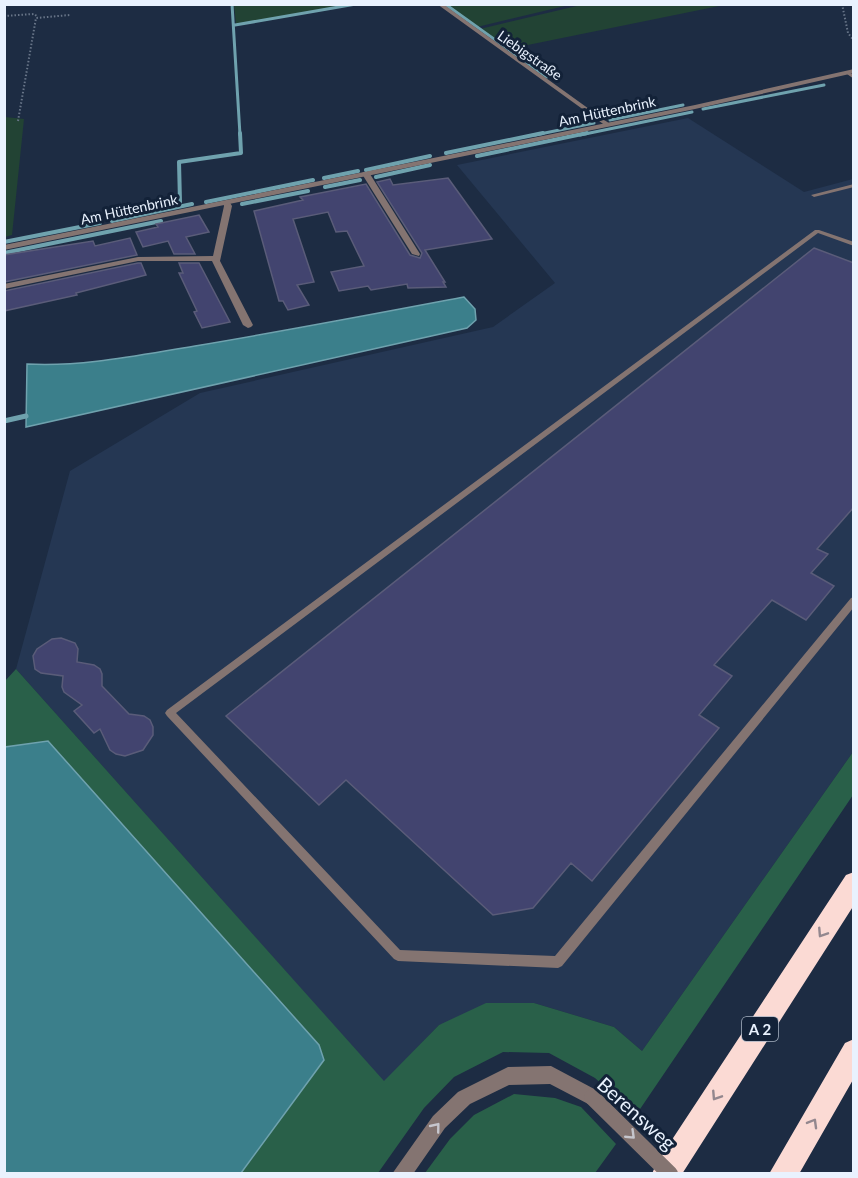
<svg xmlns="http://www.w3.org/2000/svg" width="858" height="1178" font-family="Lato,sans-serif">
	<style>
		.built { fill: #253753 }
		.green { fill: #224334 }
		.forest { fill: #296049 }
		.water { fill: #3b7f8b; stroke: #6fa2ae; stroke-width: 1.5 }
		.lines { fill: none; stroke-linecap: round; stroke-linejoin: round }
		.stream-far2 { stroke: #6fa2ae; stroke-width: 3 }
		.stream-far1 { stroke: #6fa2ae; stroke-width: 4 }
		.stream { stroke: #6fa2ae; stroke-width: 5 }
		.building { fill: #42446f; stroke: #5a5c79; stroke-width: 1.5 }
		.path { stroke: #687588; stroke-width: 2; stroke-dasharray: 1.5 2; stroke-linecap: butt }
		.service { fill: #847471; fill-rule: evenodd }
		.minor { fill: #847471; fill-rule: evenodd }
		.tertiary { fill: #847471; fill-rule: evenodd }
		.motorway { fill: #fbdad4; fill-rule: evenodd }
		.minor-bridge { stroke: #847471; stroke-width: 16 }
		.oneway { stroke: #93878e }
		.oneway2 { stroke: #c6c6cd }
		.labels { text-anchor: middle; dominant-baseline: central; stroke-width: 6; stroke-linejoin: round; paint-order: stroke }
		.far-street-label { font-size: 14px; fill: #e9f2fe; stroke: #132238 }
		.shield { fill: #132238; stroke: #a9b4c3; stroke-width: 1.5 }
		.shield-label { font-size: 15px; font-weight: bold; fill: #e9f2fe }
		.near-street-label { font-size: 20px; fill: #e9f2fe; stroke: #132238 }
	</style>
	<rect width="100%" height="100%" fill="#1d2c43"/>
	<path class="built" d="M688,118L804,192L853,179V752L642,1051L614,1027L534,1003L439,1025L384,1082L16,669L70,471L200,393L493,327L555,283L457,165Z"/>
	<path class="green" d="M234,4H351V5L236,24Z
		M446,5H569L477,27Z
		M581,5H724L508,49L480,29Z
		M5,117L24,119L12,235L5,237Z"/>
	<path class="forest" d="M16,669L384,1081L439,1025L486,1003H534L614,1027L642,1051L853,752V795L636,1115L595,1078L549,1053L503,1052L454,1077L424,1108L378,1173H241L323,1060L48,741L5,747V681Z
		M514,1094L555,1098L581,1107L616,1144L595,1173H425L450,1139L474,1115Z"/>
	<path class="water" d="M464,297L475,309L476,320L467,328L26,427L27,364C84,367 139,355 195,346C285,331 374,314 464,297Z
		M48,741L319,1045L324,1060L241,1173H5V747Z"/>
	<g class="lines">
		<path class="stream-far2" d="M232,4L240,135
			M445,4L547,77
			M235,25L356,4
			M703,109L824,85
			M610,120L683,105
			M535,135L594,123
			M580,135L692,112"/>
		<path class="stream-far1" d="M446,153L543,133
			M477,156L587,133
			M366,170L430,156
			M376,177L430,165
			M324,178L358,171
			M325,187L360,180
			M180,202L179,162L241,153L240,133
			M206,202L313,180
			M242,204L308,191
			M112,221L192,204
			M4,242L100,223
			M4,253L161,221"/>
		<path class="stream" d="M4,421L26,416"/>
	</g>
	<path class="building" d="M448,178L492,239L425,250L445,282H443L446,287L408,288L407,284L371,290L368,286L339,291L331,272L364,266L347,231L336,232L328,212L293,219L314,282L297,285L309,305L288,310L283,301H279L254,211L303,200L300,197L366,184L410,255L420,258L422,253L377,182L390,179L393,185Z
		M199,215L209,232L186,237L195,254H174L168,241L143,247L136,232L158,227L156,224Z
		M130,238L137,255L4,282V255L93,241L95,246Z
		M814,248L854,263V507L817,549L828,554L811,573L834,586L806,620L772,600L714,665L732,676L699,715L719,728L592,881L571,863L533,908L493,915L346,780L319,805L226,716Z
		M138,263H141L146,275L76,293L77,295L4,311V291Z
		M179,263H199L230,322L202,328L194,312L197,311L179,273H183Z
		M61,638L75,643L78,649L77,662L94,665L100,669L102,674V686L129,714L144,716L150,720L153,727V735L143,750L125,756L116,754L110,750L100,729L94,733L74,711L82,705L64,692L62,687L63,676L41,673L35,669L33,656L37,649L52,639Z"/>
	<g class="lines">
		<path class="path" d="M842,4L848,33L854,41
			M4,16L34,14L38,17
			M18,121L36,18L70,15"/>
		<path class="service" d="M848,72L854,75V79L847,74Z
			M854,184V187L814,197L811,195Z
			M815,230H819L854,242V246L818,233L176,713L400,950L555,956L851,598L854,597V607L562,966L558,968L398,961L394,959L167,716L165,713L167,710Z"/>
		<path class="minor" d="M437,4H443L610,124V126H606Z
			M363,172L370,174L420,254L419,256L412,254L362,174Z
			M223,201H229L232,206L220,261L253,325L251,327L248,328L243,325L212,261H138L4,289V284L138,257L213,256L224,206Z
			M551,1066L598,1091L601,1097L598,1103L592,1106L550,1084L509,1085L470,1104L445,1128L413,1174H392L433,1116L458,1092L508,1067Z"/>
		<path class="tertiary" d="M854,69V73L695,109L4,250V245L695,105Z"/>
		<path class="motorway" d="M854,872V905L682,1174H652L656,1164L846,875Z
			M854,1039V1078L799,1174H769L845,1043Z"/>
		<path class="minor-bridge" d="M592,1097L670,1174"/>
	</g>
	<defs><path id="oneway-chevron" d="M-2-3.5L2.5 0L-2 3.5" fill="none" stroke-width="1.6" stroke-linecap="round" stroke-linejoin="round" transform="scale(1.5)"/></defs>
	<g class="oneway">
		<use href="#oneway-chevron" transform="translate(822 933) rotate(123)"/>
		<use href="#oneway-chevron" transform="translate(716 1096) rotate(123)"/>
		<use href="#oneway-chevron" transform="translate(813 1123) rotate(-60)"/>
	</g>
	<g class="oneway2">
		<use href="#oneway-chevron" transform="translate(436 1127) rotate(-51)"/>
		<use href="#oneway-chevron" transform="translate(631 1135) rotate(44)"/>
	</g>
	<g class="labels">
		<g class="far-street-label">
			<text transform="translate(530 55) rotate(35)">Liebigstraße</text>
			<text transform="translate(607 111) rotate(-12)">Am Hüttenbrink</text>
			<text transform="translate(129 209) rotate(-12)">Am Hüttenbrink</text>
		</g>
		<rect class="shield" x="742" y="1017" width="36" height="24" rx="4.5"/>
		<g class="shield-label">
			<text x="760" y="1029">A 2</text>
		</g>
		<g class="near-street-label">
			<text transform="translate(637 1113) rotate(42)">Berensweg</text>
		</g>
	</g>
	<rect width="858" height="1178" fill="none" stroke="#e9f2fe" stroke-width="12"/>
</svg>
